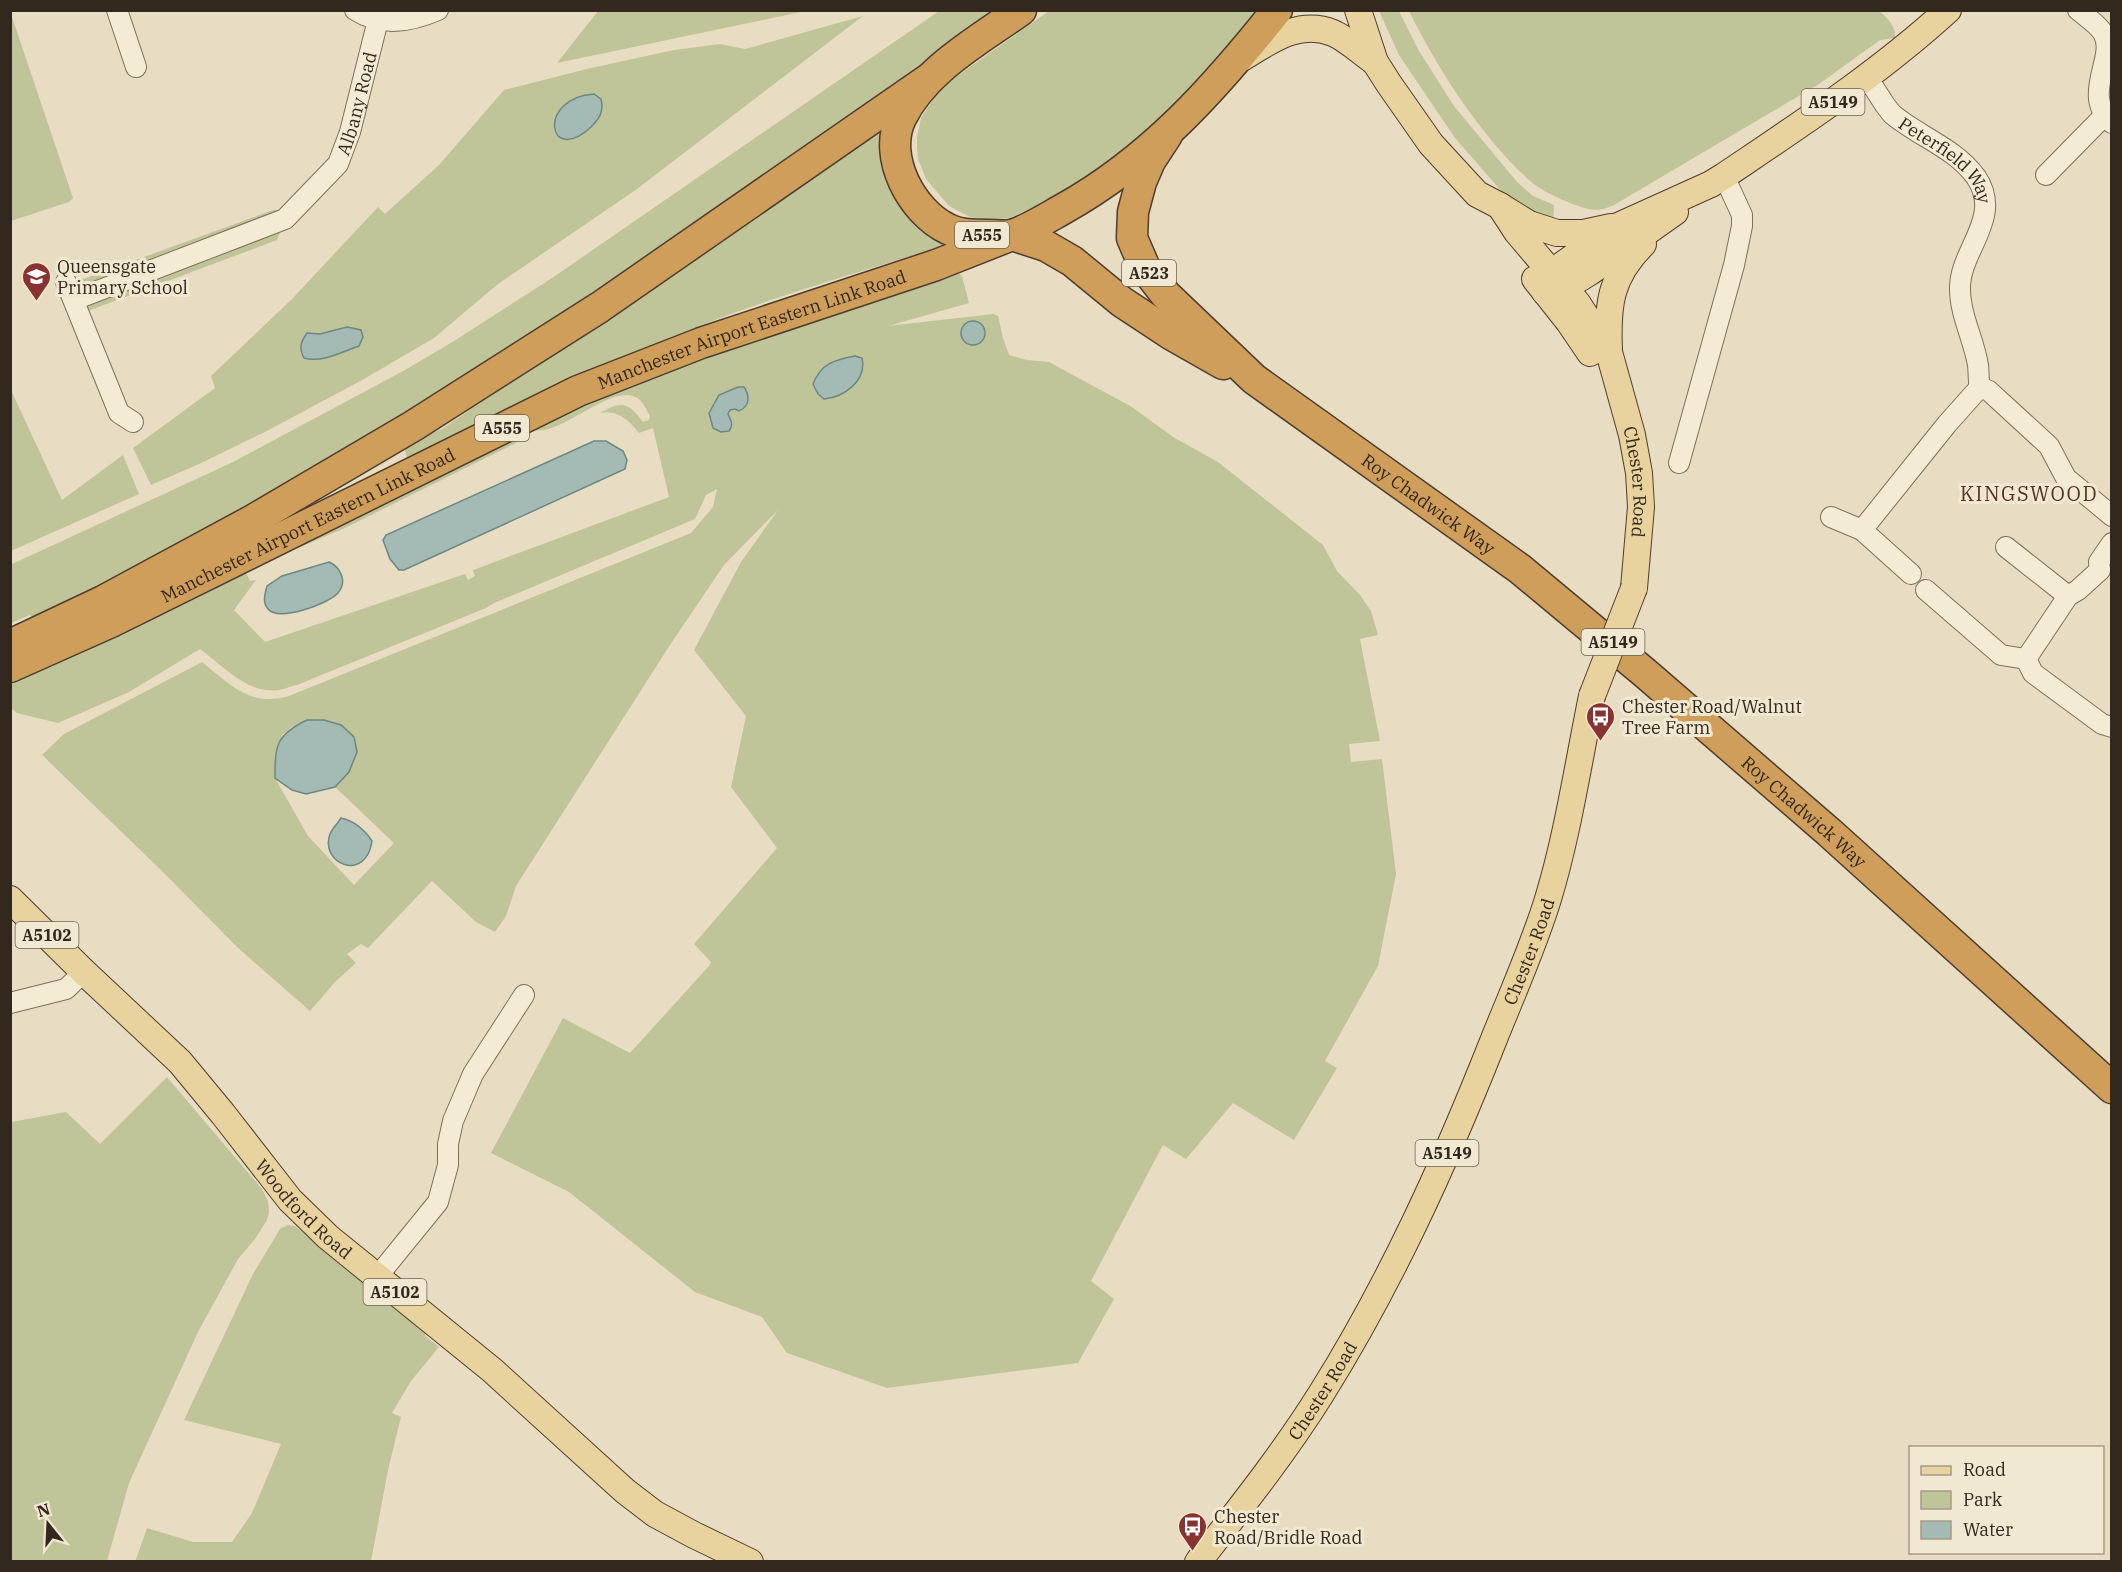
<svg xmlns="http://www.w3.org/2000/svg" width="2122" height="1572" font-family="'IBM Plex Serif',serif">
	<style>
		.green { fill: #bfc598; fill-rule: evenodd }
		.water { fill: #a4bbb5; stroke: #6c8882; stroke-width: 1.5 }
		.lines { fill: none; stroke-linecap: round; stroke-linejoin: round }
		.minor-casing { stroke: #806f5b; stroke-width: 22 }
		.major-casing { stroke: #4e3e2f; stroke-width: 28 }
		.highway-casing { stroke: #4e3e2f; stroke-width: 33 }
		.minor { stroke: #f4ebd4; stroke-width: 20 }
		.major { stroke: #e8d29d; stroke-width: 26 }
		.highway { stroke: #cf9e5b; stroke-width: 30 }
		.major-bridge-casing { stroke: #4e3e2f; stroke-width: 28; stroke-linecap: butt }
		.major-bridge { stroke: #e8d29d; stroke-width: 26 }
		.labels { text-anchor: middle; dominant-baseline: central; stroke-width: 6; stroke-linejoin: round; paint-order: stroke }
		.shield { fill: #f1e8d1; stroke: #6b6254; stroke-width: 1.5 }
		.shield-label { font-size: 16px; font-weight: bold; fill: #32281e }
		.street-label { font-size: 18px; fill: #32281e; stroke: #f1e8d1 }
		.poi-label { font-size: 18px; fill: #32281e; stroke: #f1e8d1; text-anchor: start }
		.neighbourhood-label { font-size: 20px; letter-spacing: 1.5px; fill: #592f22; stroke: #f1e8d1 }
	</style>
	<rect width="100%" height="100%" fill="#e8ddc2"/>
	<path class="green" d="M1878,10C1887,18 1896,25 1895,38L1880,40L1819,84L1614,205C1609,207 1602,210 1597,210C1588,210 1578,206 1570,203C1556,197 1542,191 1530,181C1482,138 1437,68 1409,11Z
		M10,11L73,198L69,202L11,221Z
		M598,11V10L806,11L557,63Z
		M939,11H1003L524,344L140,569L34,620L30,615L11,623L10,565L231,463L405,370L454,341L555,276Z
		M1049,11H1262L1183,106L1077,186L1010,218L990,220L970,217L949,206L926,179L918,159L917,148V138L921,118L940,88Z
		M1379,11H1399L1419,51L1454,106L1517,182L1533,196L1554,205L1553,226L1503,193L1455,138L1399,55Z
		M863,16L637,189L498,284L434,338L364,379L265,432L199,464L151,485L133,448L215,388L211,376L292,299L378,207L385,214L439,165L504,90L591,68L674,50L720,44L745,49ZM347,327L361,330L301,350V342L307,334H320Z
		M882,127L948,242L946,245C873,268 800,289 728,315C618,356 512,405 407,458L403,444L442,429Z
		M295,209L285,219L277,240L80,314L66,282L78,281L273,210Z
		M954,270L962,276L969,303L888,326L993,314L998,316L1003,338L1009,355L1027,360L1049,362L1132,407L1173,437L1218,462L1323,545L1337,571L1360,595L1371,611L1378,635L1360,639L1380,741L1349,744L1351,762L1382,759L1396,874L1378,966L1325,1061L1337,1068L1294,1140L1233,1103L1186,1159L1163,1145L1091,1281L1114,1299L1078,1363L887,1388L787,1353L762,1317L695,1292L569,1192L491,1153L563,1018L630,1053L709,966L711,962L694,944L777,848L731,787L746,716L694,650L741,562L778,510L724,565L670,645L516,886L506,916L495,932L476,922L432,881L368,948L361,944L347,954L356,963L336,981L310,1011L237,947L164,873L42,755L64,734L202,662C231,685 249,707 289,696L691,533L713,507L717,489L706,495L695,519L494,603L486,608L297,685C291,686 285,689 279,690C248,695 222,665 200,649L129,692L58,723L17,713L11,708V680L517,437L519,440L516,443L343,529L253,567L246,573L250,581L256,580L234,610L265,642L465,574L468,580L475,576L473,570L669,497L653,428L639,433C630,421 617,409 600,413C621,401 628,401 643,422L649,420L650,416C647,411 644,404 640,400C616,377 557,441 532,429L569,403ZM324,720L341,725L354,737L349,772L335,787L394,843L354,885L308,836L275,778V756L282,735L292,727Z
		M10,388L62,500L123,455L139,494L11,551Z
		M167,1077L262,1189L268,1201L269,1212L267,1220L255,1239L238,1259L198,1332L129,1483L107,1561H11V1122L66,1112L100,1144Z
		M288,1225L295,1226L426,1331L425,1336L439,1347L411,1381L392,1413L401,1417L388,1470L371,1561L135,1562L147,1528L193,1542H232L252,1513L281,1444L184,1420L253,1274L280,1229Z"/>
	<path class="water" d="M594,94L601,99C604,111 600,118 591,127C548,167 536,98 594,94Z
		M961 333a12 12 0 1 1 24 0a12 12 0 1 1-24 0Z
		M347,327L361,330L363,337L359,346C342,352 322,363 304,358C299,348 300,343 307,333L320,334Z
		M855,356L862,358C867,381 844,397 824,399L818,394L813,384C821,363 835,360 855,356Z
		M738,387H744C750,396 750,406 739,411L735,409L730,410L728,414C731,421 734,424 729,431L721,432L713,428L709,413L719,395Z
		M594,441H606L623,451L627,460L625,469L404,570H399L390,559L383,540L386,535Z
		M329,562C340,567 348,581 338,593C328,604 279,622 268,609C262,602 265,594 267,586L282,576Z
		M307,720H324L341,725L354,737L357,752L349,772L335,787L306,794L292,790L275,778C275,745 276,735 307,720Z
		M341,818C355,821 364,829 372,841C366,883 319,864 330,834C332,829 338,823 341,818Z"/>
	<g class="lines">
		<defs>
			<g id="minor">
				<path d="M117,10L136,67"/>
				<path d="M355,10C382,27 410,22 438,10"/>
				<path d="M2078,10C2086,17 2098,24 2103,33C2118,56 2080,94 2112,123"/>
				<path id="s1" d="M1867,77L1885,105L1892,114C1918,136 1955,148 1976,177C2004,218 1959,250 1960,289C1960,315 1974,340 1978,365C1979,372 1978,380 1980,387L1989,391L2049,446L2066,478L2112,516"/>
				<path d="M2046,175L2104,116"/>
				<path d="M66,282L119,413L133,422"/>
				<path id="s2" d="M74,300L285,219L338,164L350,132L378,20"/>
				<path d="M1679,463L1734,265L1742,226V215L1724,176"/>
				<path d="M1831,517L1862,530"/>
				<path d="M2006,547L2068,596"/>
				<path d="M2100,570L2099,562L2112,543"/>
				<path d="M1911,574L1862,530L1947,424L1980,387"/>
				<path d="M1926,590L2001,655L2026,659L2068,596L2078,590L2100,570"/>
				<path d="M2026,659L2033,673L2102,724L2112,727"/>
				<path d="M10,1003L66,989L84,972"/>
				<path d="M377,1277L438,1202L448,1165V1144L453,1121L473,1074L524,995"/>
			</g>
			<g id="major">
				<path d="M1358,10L1375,62L1389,84L1431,144L1477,194L1500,206L1529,224L1557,233H1583L1611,227"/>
				<path d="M1242,58C1270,41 1299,19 1333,33C1347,39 1362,53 1375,62"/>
				<path id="s3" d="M1500,206L1517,232L1578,304L1609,352L1632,435L1639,473L1641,507L1634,588"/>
				<path d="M1535,279L1569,322L1590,353"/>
				<path d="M1549,291L1566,287L1590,272L1675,212"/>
				<path d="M1545,292L1552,272L1618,226L1711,184L1724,176C1801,124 1879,73 1948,10"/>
				<path d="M1609,350C1607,305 1610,277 1643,244"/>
				<path id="s4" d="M10,899L84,972L180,1062L223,1114L290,1200L328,1237L492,1370L625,1491L655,1514L694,1535L750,1562"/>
				<path id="s5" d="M1198,1562C1241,1507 1284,1453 1321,1394C1390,1284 1444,1165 1492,1044C1511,996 1533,948 1548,899C1568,833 1578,764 1592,696"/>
			</g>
			<g id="highway">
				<path d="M1021,10C978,41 925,69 901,118C882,157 912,212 948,229C960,235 974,235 988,235C996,235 1007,237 1015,234C1031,228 1047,218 1063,209C1151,160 1215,88 1277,10"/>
				<path id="s6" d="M1167,135L1150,161L1141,182L1133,212L1132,238L1145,268L1166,295L1254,379L1520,569L1645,673L1830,833L2112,1088"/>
				<path d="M10,645L103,601L253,520L413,426L600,307L930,78"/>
				<path id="s7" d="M10,667L111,622L578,391L701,343L936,265L1012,235L1046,246L1072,261L1122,302L1172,335L1223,364"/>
			</g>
		</defs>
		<use href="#minor" class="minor-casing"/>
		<use href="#major" class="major-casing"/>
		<use href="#highway" class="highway-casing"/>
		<use href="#minor" class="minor"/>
		<use href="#major" class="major"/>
		<use href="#highway" class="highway"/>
		<defs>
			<path id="major-bridge" d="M1592,696L1634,588"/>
		</defs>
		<use href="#major-bridge" class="major-bridge-casing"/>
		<use href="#major-bridge" class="major-bridge"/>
	</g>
	<defs>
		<symbol id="school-pin" viewBox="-11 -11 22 30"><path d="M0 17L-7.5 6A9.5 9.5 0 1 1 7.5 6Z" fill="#883332" stroke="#f1e8d1"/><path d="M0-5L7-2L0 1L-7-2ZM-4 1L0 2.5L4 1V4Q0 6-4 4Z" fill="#fff"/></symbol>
		<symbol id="bus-pin" viewBox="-11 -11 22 30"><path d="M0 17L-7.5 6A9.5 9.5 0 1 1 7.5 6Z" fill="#883332" stroke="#f1e8d1"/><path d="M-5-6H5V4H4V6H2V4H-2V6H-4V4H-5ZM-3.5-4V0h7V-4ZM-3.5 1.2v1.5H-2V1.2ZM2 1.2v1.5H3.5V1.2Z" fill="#fff"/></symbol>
	</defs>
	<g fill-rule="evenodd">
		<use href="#school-pin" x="20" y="260" width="33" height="45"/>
		<use href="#bus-pin" x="1584" y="700" width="33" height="45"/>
		<use href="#bus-pin" x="1176" y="1510" width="33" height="45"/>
	</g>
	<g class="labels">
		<g class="shield">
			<rect x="1801.5" y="89" width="63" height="26" rx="4.5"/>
			<rect x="955" y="222" width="54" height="26" rx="4.5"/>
			<rect x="1122" y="260" width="54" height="26" rx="4.5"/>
			<rect x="475" y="415" width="54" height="26" rx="4.5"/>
			<rect x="1581.5" y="629" width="63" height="26" rx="4.5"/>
			<rect x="15.5" y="922" width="63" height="26" rx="4.5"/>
			<rect x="1415.5" y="1140" width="63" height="26" rx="4.5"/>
			<rect x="363.5" y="1279" width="63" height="26" rx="4.5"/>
		</g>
		<g class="shield-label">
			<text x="1833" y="102">A5149</text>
			<text x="982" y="235">A555</text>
			<text x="1149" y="273">A523</text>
			<text x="502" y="428">A555</text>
			<text x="1613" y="642">A5149</text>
			<text x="47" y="935">A5102</text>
			<text x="1447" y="1153">A5149</text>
			<text x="395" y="1292">A5102</text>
		</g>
		<g class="street-label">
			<text stroke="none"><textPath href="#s2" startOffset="366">Albany Road</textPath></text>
			<text stroke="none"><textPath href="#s1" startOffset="117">Peterfield Way</textPath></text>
			<text stroke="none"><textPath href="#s7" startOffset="816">Manchester Airport Eastern Link Road</textPath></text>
			<text stroke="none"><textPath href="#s3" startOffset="316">Chester Road</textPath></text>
			<text stroke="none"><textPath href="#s6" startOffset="514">Roy Chadwick Way</textPath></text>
			<text stroke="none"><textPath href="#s7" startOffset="330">Manchester Airport Eastern Link Road</textPath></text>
			<text stroke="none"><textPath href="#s6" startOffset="1000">Roy Chadwick Way</textPath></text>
			<text stroke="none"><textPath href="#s5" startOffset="698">Chester Road</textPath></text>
			<text stroke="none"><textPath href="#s4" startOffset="428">Woodford Road</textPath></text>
			<text stroke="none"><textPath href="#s5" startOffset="212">Chester Road</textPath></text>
		</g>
		<g class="poi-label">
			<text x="57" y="266">Queensgate<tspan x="57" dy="21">Primary School</tspan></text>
			<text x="1622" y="706">Chester Road/Walnut<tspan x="1622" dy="21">Tree Farm</tspan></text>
			<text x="1214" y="1516">Chester<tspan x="1214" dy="21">Road/Bridle Road</tspan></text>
		</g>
		<g class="neighbourhood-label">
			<text x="2029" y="493">KINGSWOOD</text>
		</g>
	</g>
	<rect width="2122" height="1572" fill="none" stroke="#32281e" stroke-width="24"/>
	<rect x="1909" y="1446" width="195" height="108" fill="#f1e8d1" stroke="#a59b89" stroke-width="1.5"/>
	<rect x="1921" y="1466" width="30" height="9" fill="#e8d29d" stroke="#a59b89" stroke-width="1.5"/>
	<text x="1963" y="1476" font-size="18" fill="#32281e">Road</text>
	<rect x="1921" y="1491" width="30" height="18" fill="#bfc598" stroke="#a59b89" stroke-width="1.5"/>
	<text x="1963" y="1506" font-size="18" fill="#32281e">Park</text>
	<rect x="1921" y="1521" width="30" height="18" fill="#a4bbb5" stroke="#a59b89" stroke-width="1.5"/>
	<text x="1963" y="1536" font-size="18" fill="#32281e">Water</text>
	<g transform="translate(48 1524) rotate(342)" stroke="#f1e8d1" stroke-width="4.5" paint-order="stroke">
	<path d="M0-4.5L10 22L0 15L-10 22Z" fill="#32281e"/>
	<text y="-9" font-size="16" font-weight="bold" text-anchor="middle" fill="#32281e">N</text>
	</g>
</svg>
